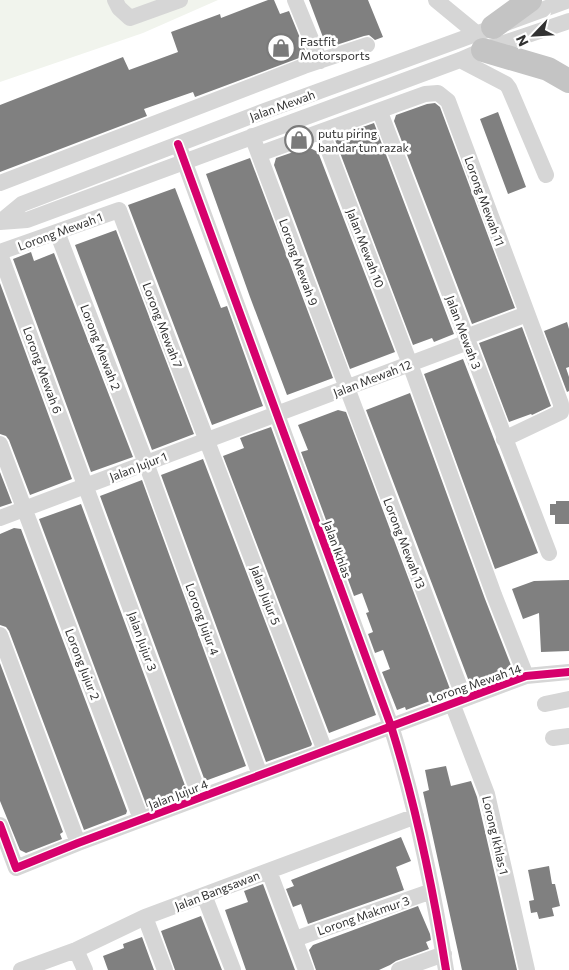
<svg xmlns="http://www.w3.org/2000/svg" width="569" height="970" font-family="Commissioner,sans-serif">
	<style>
		.green { fill: #f1f4ed }
		.building { fill: #808080 }
		.lines { fill: none; stroke-linecap: round; stroke-linejoin: round }
		.minor { stroke: #d6d6d6; stroke-width: 16 }
		.highway { stroke: #c4c4c4; stroke-width: 24 }
		.cycleway-casing { stroke: #fff; stroke-width: 11 }
		.cycleway { stroke: #d6006c; stroke-width: 8 }
		.labels { text-anchor: middle; dominant-baseline: central; stroke-width: 5; stroke-linejoin: round; paint-order: stroke }
		.poi-label { font-size: 12px; fill: #323232; stroke: #fff; text-anchor: start }
		.street-label { font-size: 12px; fill: #323232; stroke: #fff }
	</style>
	<rect width="100%" height="100%" fill="#fff"/>
	<path class="green" d="M0,0H218L143,33L0,82Z"/>
	<path class="building" d="M268,0H274L280,14L289,11L307,55L195,97L193,92L144,109L147,116L0,172V105L123,57L129,70L178,52L171,32L220,14L221,18Z
		M309,0H368L383,37L375,40L369,35L364,36L327,48Z
		M435,103L440,107L515,308L472,324L394,121L396,115L427,104Z
		M498,112L526,187L508,194L480,119Z
		M374,123L454,334L434,342L432,338L413,345L334,137Z
		M308,147L318,152L395,352L350,369L274,165L276,158Z
		M250,158L333,378L287,395L250,297L206,174Z
		M175,188L221,308L227,306L263,406L212,425L128,205Z
		M116,230L194,434L152,450L75,245Z
		M31,252L34,261L54,253L133,457L91,472L13,259Z
		M0,283L72,479L30,495L9,440L6,436L0,434Z
		M567,322L569,329V367L566,368L569,377V391L567,392L544,331Z
		M522,327L551,406L532,415L531,414L509,422L479,343Z
		M463,359L538,553L495,569L424,374Z
		M410,393L485,599L512,668L470,684L366,410Z
		M338,410L346,412L450,689L429,698L430,701L406,710L405,707L397,710L382,672L390,669L383,650L375,653L368,634L373,632L366,613L369,612L362,593L354,596L301,452L308,450L298,425Z
		M271,427L376,715L329,733L223,456L244,448L240,438Z
		M203,459L312,744L311,746L266,762L161,475Z
		M0,472L12,503L0,507Z
		M142,480L246,766L205,781L100,496Z
		M556,501H569V524H555V515H550V504H556Z
		M81,504L187,791L147,807L39,519Z
		M14,528L21,529L127,811L126,814L84,830L9,631L6,627L0,625V534Z
		M569,580V651L541,652L539,613L523,619L512,589L534,581Z
		M0,663L63,832L60,834L62,839L26,853L20,850L0,801Z
		M446,766L451,786L471,781L477,797L517,970H462L423,792L429,790L425,770Z
		M401,837L411,861L396,867L404,890L308,924L301,904L293,907L286,889L294,886L291,880Z
		M549,866L552,884H555L560,906L552,908L554,916L539,919L537,912L531,913L529,901L534,900L528,870Z
		M263,884L295,970H246L225,910L248,902L244,891Z
		M418,906L430,934L431,940L426,942L429,949L396,961L390,965L379,970H316L309,950L313,945Z
		M201,916L222,970H175L161,931Z
		M142,937L154,970H108L103,956L124,948L123,944Z"/>
	<g class="lines">
		<path class="minor" d="M115,0L119,8L130,18L180,0
			M295,0L320,61
			M436,0L476,33
			M460,60L506,84L509,88L546,175
			M380,112L549,553
			M322,133L410,364L494,595L526,676
			M252,136L464,698
			M178,144L391,726C416,806 433,888 446,970
			M259,154L425,94L438,93L448,101L561,404V412L504,439
			M0,183L304,66L367,45
			M0,222L22,204L262,112L569,0
			M0,222L27,220L460,60L483,50L569,21
			M57,232L146,463L260,775
			M0,252L119,210L325,751
			M0,254L200,797
			M466,337L527,314
			M0,444L141,819
			M0,518L468,342
			M0,635L78,843
			M452,703L487,794L527,970
			M545,704L569,699
			M553,738L569,736
			M0,825L16,868L78,843L526,676L569,672
			M269,871L306,970
			M204,895L233,970
			M145,917L165,970
			M295,939L432,891
			M76,950L85,970
			M21,970L76,950L145,917L416,816
			M399,970L444,954"/>
		<path class="highway" d="M493,27L530,0
			M483,50L548,69L569,81"/>
		<defs>
			<path id="cycleway" d="M178,144L391,726C416,806 433,888 446,970
				M0,825L16,868L78,843L526,676L569,672"/>
		</defs>
		<use href="#cycleway" class="cycleway-casing"/>
		<use href="#cycleway" class="cycleway"/>
	</g>
	<defs>
		<symbol id="shop-ring" viewBox="-11 -11 22 22"><circle r="9.5" fill="#fff" stroke="#7a7a7a" stroke-width="1.5"/><path d="M-5-2.5h2.3a2.7 3.5 0 0 1 5.4 0H5L5.5 6h-11ZM-1.5-2.5h3a1.5 2.3 0 0 0-3 0Z" fill="#7a7a7a"/></symbol>
	</defs>
	<g fill-rule="evenodd">
		<use href="#shop-ring" x="265" y="32" width="32" height="32"/>
		<use href="#shop-ring" x="283" y="124" width="32" height="32"/>
	</g>
	<g class="labels">
		<g class="poi-label">
			<text x="300" y="41">Fastfit<tspan x="300" dy="14">Motorsports</tspan></text>
			<text x="318" y="133">putu piring<tspan x="318" dy="14">bandar tun razak</tspan></text>
		</g>
		<g class="street-label">
			<text transform="translate(282 105) rotate(-20)">Jalan Mewah</text>
			<text transform="translate(485 201) rotate(70)">Lorong Mewah 11</text>
			<text transform="translate(60 231) rotate(-20)">Lorong Mewah 1</text>
			<text transform="translate(366 248) rotate(69)">Jalan Mewah 10</text>
			<text transform="translate(299 262) rotate(70)">Lorong Mewah 9</text>
			<text transform="translate(163 325) rotate(69)">Lorong Mewah 7</text>
			<text transform="translate(464 332) rotate(69)">Jalan Mewah 3</text>
			<text transform="translate(101 347) rotate(69)">Lorong Mewah 2</text>
			<text transform="translate(43 370) rotate(70)">Lorong Mewah 6</text>
			<text transform="translate(372 378) rotate(-21)">Jalan Mewah 12</text>
			<text transform="translate(138 466) rotate(-21)">Jalan Jujur 1</text>
			<text transform="translate(405 543) rotate(69)">Lorong Mewah 13</text>
			<text transform="translate(338 549) rotate(70)">Jalan Ikhlas</text>
			<text transform="translate(266 595) rotate(69)">Jalan Jujur 5</text>
			<text transform="translate(203 619) rotate(70)">Lorong Jujur 4</text>
			<text transform="translate(143 641) rotate(70)">Jalan Jujur 3</text>
			<text transform="translate(83 664) rotate(69)">Lorong Jujur 2</text>
			<text transform="translate(475 683) rotate(-19)">Lorong Mewah 14</text>
			<text transform="translate(178 794) rotate(-21)">Jalan Jujur 4</text>
			<text transform="translate(496 835) rotate(77)">Lorong Ikhlas 1</text>
			<text transform="translate(217 890) rotate(-21)">Jalan Bangsawan</text>
			<text transform="translate(363 915) rotate(-19)">Lorong Makmur 3</text>
		</g>
	</g>
	<g transform="translate(534 35) rotate(245)" stroke="#ffffff" stroke-width="4" paint-order="stroke">
	<path d="M0-4L9 19L0 12L-9 19Z" fill="#323232"/>
	<text y="-8" font-size="14" font-weight="bold" text-anchor="middle" fill="#323232">N</text>
	</g>
</svg>
